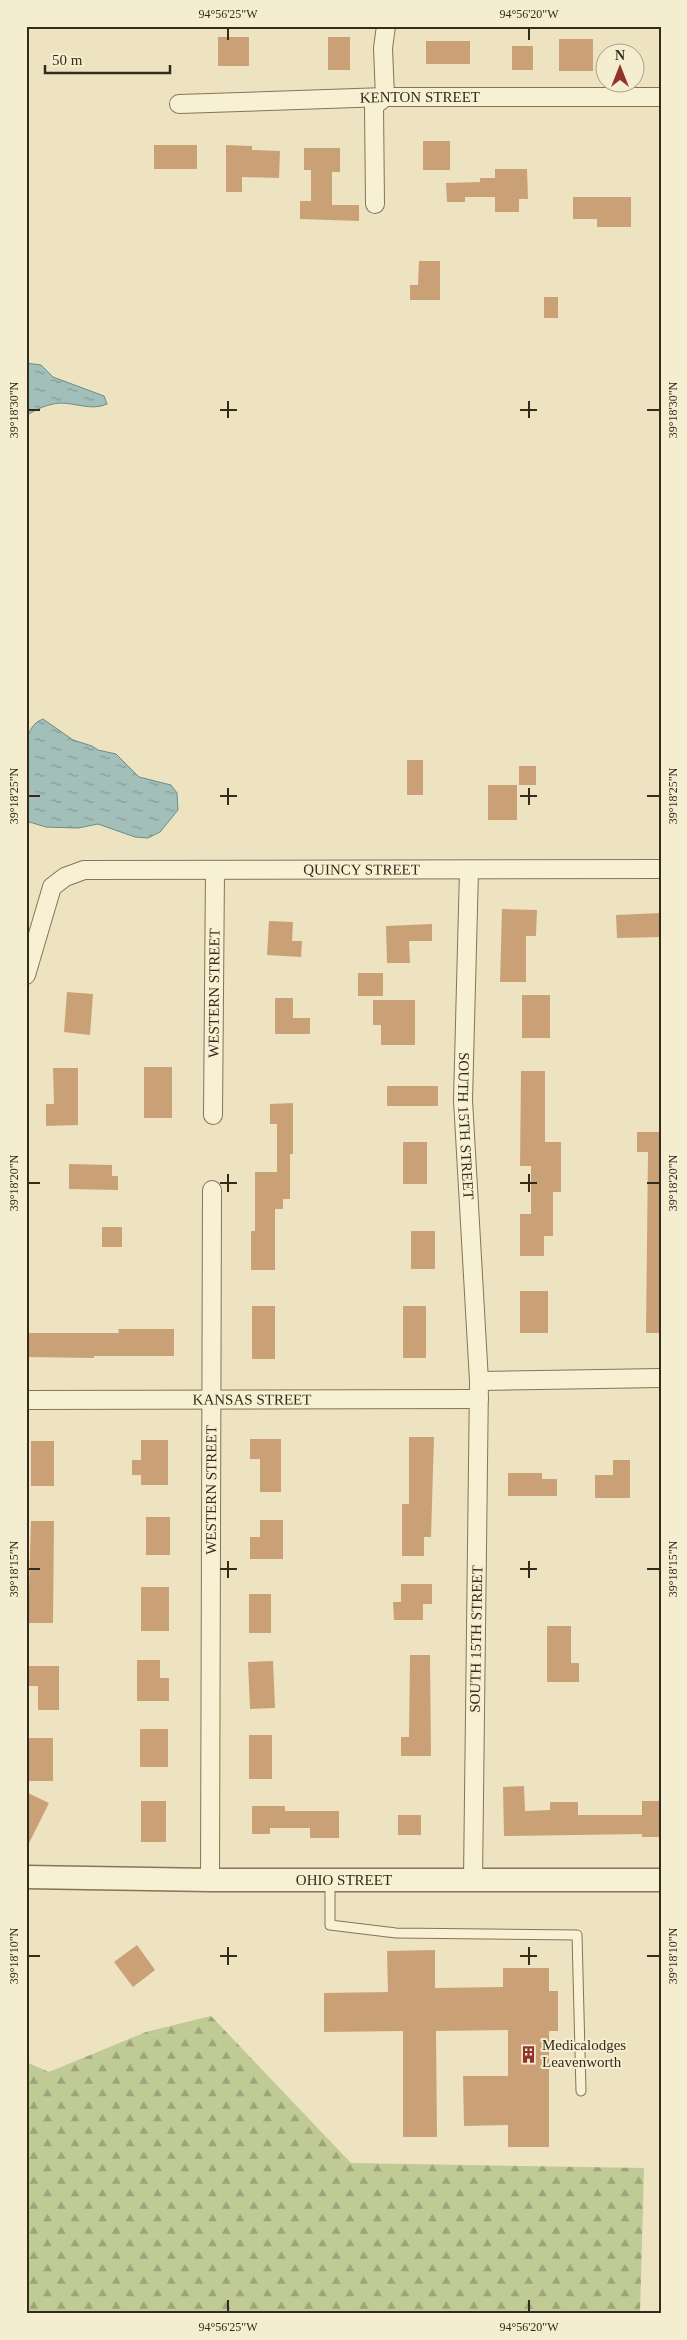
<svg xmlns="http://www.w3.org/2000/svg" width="687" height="2340" font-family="Georgia,serif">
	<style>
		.forest { fill: url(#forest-firs) }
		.water { fill: url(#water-ripples); stroke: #6b8c87 }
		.building { fill: #caa177 }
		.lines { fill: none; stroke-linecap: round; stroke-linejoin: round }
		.service-casing { stroke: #857459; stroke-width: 11 }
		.minor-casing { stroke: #857459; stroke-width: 20 }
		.tertiary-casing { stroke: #857459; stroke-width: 25 }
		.service { stroke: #f8f0d3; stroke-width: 9 }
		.minor { stroke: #f8f0d3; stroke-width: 18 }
		.tertiary { stroke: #f8f0d3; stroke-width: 22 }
		.ticks { fill: none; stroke: #352b1d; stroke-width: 2 }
		.labels { text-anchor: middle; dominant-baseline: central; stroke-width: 4; stroke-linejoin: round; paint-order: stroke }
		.street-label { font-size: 15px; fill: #352b1d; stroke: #f4edd0 }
		.poi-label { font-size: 15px; fill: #352b1d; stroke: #f4edd0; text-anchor: start }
		.neatline { fill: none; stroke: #352b1d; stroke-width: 2 }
		.ticks-label { font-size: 12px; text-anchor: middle; fill: #352b1d }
	</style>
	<defs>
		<pattern id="forest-firs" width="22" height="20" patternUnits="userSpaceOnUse" patternTransform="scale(1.25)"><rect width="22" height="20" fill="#bfca95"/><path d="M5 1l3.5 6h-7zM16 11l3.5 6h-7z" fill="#9ca479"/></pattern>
		<pattern id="water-ripples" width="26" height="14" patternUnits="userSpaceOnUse" patternTransform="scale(1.25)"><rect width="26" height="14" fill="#a3bfb9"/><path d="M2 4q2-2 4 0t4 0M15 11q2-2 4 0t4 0" fill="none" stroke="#869b96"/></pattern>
	</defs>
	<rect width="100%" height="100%" fill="#ede3c0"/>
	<path class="forest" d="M211,2016L351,2163L644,2168L640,2314H26V2062L49,2072L146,2032Z"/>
	<path class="water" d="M26,363L41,365L53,377L104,396L107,404C91,411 77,403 60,403C48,404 36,409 26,416Z
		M43,719L73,740L92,746L98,750L116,754L139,777L171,785L177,793L178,810L160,832L148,838L135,837L98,824L78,828L46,827L26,821V742C29,732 32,723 43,719Z"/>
	<path class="building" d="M218,37H249V66H218Z
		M328,37H350V70H328Z
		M559,39H593V71H559Z
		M426,41H470V64H426Z
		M512,46H533V70H512Z
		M423,141H450V170H423Z
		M154,145H197V169H154Z
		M226,145L252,146V150L280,151L279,178L242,177V192H226Z
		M304,148H340V172H332V205H359V221L300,219V201H311V170H304Z
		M495,169H527L528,199H519V212H495V197H465V202H447L446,183L480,182V178H495Z
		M573,197H631V227H597V219H573Z
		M419,261H440V300H410V285H418Z
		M544,297H558V318H544Z
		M407,760H423V795H407Z
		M519,766H536V785H519Z
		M488,785H517V820H488Z
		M502,909L537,910L536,936H526V982H500Z
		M661,913V937L617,938L616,915Z
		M269,921L293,922L292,941H302L301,957L267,955Z
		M432,924V941H409L410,963H387L386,926Z
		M358,973H383V996H358Z
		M67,992L93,994L90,1035L64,1032Z
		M522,995H550V1038H522Z
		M275,998H293V1018H310V1034H275Z
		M373,1000H415V1045H381V1025H373Z
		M144,1067H172V1118H144Z
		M53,1068H78V1125L46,1126V1104H54Z
		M521,1071H545V1142H561V1192H553V1236H544V1256H520V1214H531V1166H520Z
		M387,1086H438V1106H387Z
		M293,1103V1154H290V1199H283V1209H275V1270H251V1231H255V1172H277V1124H270V1104Z
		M637,1132H661V1333H646L648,1152H637Z
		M403,1142H427V1184H403Z
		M69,1164L112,1165V1176H118V1190L69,1189Z
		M102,1227H122V1247H102Z
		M411,1231H435V1269H411Z
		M520,1291H548V1333H520Z
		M252,1306H275V1359H252Z
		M403,1306H426V1358H403Z
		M118,1329H174V1356H94V1358L26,1357V1333H119Z
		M409,1437H434L431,1537H424V1556H402V1504H409Z
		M250,1439H281V1492H260V1459H250Z
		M141,1440H168V1485H141V1475H132V1460H141Z
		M31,1441H54V1486H31Z
		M613,1460H630V1498H595V1475H613Z
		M508,1473H542V1479H557V1496H508Z
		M146,1517H170V1555H146Z
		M260,1520H283V1559H250V1537H260Z
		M31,1521H54L53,1623H28Z
		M401,1584H432V1604H423V1620H394L393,1602H401Z
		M141,1587H169V1631H141Z
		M249,1594H271V1633H249Z
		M547,1626H571V1663H579V1682H547Z
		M410,1655H430L431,1756H401V1737H409Z
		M137,1660H160V1678H169V1701H137Z
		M273,1661L275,1708L250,1709L248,1662Z
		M28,1666H59V1710H38V1686H28Z
		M140,1729H168V1767H140Z
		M249,1735H272V1779H249Z
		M28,1738H53V1781H28Z
		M524,1786L525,1811L550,1810V1802H578V1815H642V1801H661V1837H642V1834L504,1836L503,1787Z
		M26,1792L49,1803L26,1849Z
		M141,1801H166V1842H141Z
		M252,1806H285V1811H339V1838H310V1828H270V1834H252Z
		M398,1815H421V1835H398Z
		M137,1945L155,1970L133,1987L114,1962Z
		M435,1950V1988L503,1987V1968H549V1991H558V2031H549V2147H508V2125L464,2126L463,2076H508V2030L436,2031L437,2137H403V2031L324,2032V1993L388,1992L387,1951Z"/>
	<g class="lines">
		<defs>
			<path id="service" d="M330,1880V1925L396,1933L577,1935L581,2091"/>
			<g id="minor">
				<path id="s1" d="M179,104L385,97H661"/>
				<path d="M375,204L374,106L385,97L383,48L386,26"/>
				<path id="s2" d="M469,870L463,1100L479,1381L473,1880"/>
				<path id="s3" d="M26,975L52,887L65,877L84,870L661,869"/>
				<path id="s4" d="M213,1115L215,870"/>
				<path d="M479,1381L661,1378"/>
				<path id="s5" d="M26,1400L479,1399"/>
				<path id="s6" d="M210,1880L212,1190"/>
			</g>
			<g id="tertiary">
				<path id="s7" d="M26,1877L210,1880H661"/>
			</g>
		</defs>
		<use href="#service" class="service-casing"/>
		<use href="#minor" class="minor-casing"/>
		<use href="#tertiary" class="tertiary-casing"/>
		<use href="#service" class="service"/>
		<use href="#minor" class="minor"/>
		<use href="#tertiary" class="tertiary"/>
	</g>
	<path class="ticks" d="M228,28V40M529,28V40M228,401V418M529,401V418M28,410H40M220,410H237M520,410H537M647,410H660M228,788V805M529,788V805M28,796H40M220,796H237M520,796H537M647,796H660M228,1174V1192M529,1174V1192M28,1183H40M220,1183H237M520,1183H537M647,1183H660M228,1561V1578M529,1561V1578M28,1569H40M220,1569H237M520,1569H537M647,1569H660M228,1947V1965M529,1947V1965M28,1956H40M220,1956H237M520,1956H537M647,1956H660M228,2300V2312M529,2300V2312"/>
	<defs>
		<symbol id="building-bare" viewBox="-9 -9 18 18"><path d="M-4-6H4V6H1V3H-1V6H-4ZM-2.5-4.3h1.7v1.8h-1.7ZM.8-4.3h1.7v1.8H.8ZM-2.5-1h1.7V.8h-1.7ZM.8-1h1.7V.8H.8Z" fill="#93322a" stroke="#f4edd0" stroke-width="2.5" paint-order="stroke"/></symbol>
	</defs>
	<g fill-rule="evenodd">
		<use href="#building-bare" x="516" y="2042" width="25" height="25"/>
	</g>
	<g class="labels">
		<g class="street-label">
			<text stroke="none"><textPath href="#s1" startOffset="241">KENTON STREET</textPath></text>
			<text stroke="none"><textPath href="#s3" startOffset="406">QUINCY STREET</textPath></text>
			<text stroke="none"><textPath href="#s4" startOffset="122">WESTERN STREET</textPath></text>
			<text stroke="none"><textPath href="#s2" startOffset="256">SOUTH 15TH STREET</textPath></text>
			<text stroke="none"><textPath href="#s5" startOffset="226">KANSAS STREET</textPath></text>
			<text stroke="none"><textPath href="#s6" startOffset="390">WESTERN STREET</textPath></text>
			<text transform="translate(476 1639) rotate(-89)">SOUTH 15TH STREET</text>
			<text stroke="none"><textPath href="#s7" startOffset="318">OHIO STREET</textPath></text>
		</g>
		<g class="poi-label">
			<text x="542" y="2045">Medicalodges<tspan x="542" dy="17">Leavenworth</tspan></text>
		</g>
	</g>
	<rect width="687" height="2340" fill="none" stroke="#f4edd0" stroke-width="55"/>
	<g transform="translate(620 68)"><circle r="24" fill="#f4edd0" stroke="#a89f88"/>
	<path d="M0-4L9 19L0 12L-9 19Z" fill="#93322a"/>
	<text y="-8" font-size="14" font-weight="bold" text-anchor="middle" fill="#352b1d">N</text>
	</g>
	<path d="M45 65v8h125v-8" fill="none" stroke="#352b1d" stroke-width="2.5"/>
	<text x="52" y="65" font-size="15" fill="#352b1d" stroke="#f4edd0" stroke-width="4" paint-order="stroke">50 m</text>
	<rect x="28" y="28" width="632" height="2284" class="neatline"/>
	<g class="ticks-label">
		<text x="228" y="18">94°56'25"W</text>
		<text x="529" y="18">94°56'20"W</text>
		<text transform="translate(14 410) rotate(-90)" y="4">39°18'30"N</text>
		<text transform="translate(673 410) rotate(-90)" y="4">39°18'30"N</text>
		<text transform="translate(14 796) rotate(-90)" y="4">39°18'25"N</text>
		<text transform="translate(673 796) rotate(-90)" y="4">39°18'25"N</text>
		<text transform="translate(14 1183) rotate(-90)" y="4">39°18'20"N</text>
		<text transform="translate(673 1183) rotate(-90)" y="4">39°18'20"N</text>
		<text transform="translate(14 1569) rotate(-90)" y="4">39°18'15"N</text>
		<text transform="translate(673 1569) rotate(-90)" y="4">39°18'15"N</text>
		<text transform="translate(14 1956) rotate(-90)" y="4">39°18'10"N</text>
		<text transform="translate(673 1956) rotate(-90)" y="4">39°18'10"N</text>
		<text x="228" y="2331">94°56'25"W</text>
		<text x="529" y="2331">94°56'20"W</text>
	</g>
</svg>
